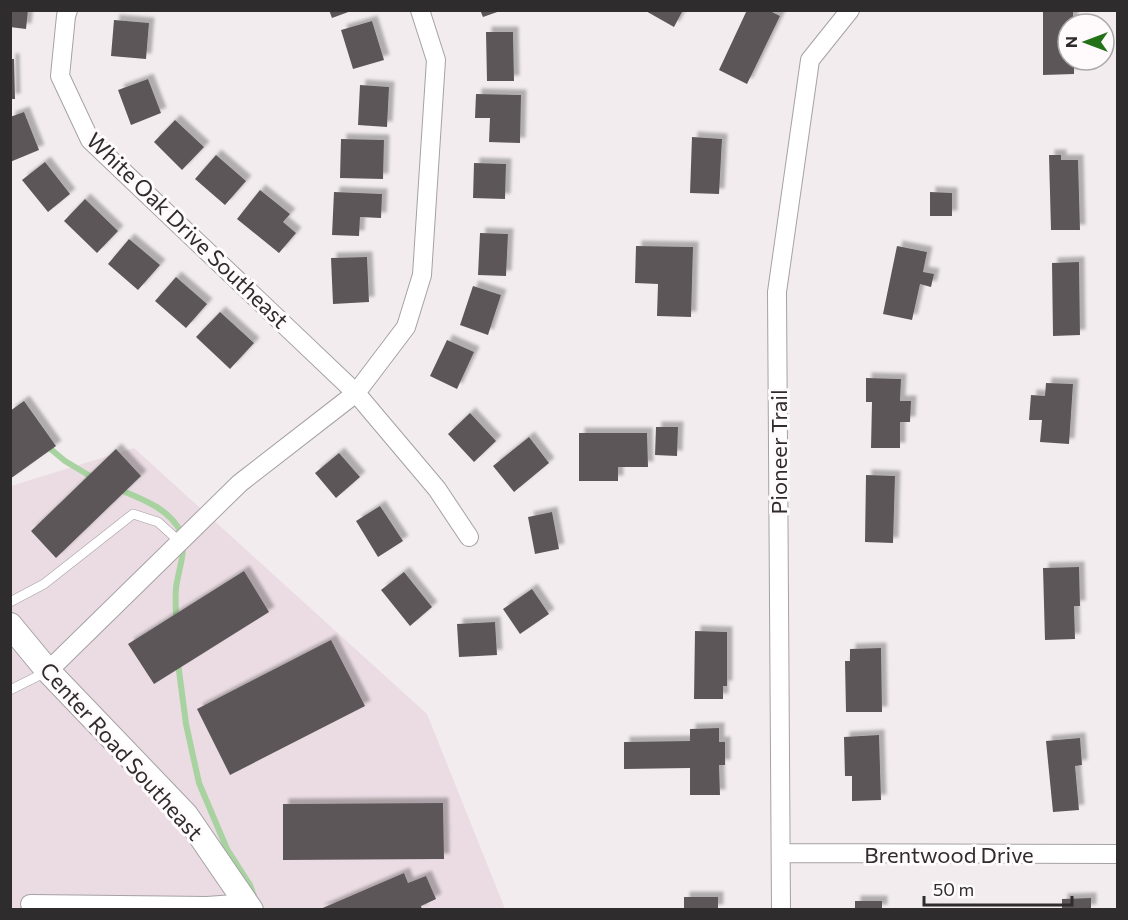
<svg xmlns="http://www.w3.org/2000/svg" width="1128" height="920" font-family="Commissioner,sans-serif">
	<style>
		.built { fill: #eadce2 }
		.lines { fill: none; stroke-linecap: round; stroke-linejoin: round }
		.stream { stroke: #a8d3a1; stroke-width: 6 }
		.building { fill: #5b5758; filter: url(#shadow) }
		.lane-casing { stroke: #a6a1a3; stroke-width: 10 }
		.street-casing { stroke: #a6a1a3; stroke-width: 20 }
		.secondary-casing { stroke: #a6a1a3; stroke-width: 26 }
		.lane { stroke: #fff; stroke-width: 9 }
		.street { stroke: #fff; stroke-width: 18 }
		.secondary { stroke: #fff; stroke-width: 24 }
		.labels { text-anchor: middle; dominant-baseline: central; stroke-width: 6; stroke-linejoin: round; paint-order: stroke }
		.street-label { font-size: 22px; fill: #2e2c2d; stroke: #fffafc }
	</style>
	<defs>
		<filter id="shadow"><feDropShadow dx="5.5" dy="-5.5" stdDeviation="1.5" flood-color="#0004"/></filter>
	</defs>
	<rect width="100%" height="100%" fill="#f2ecee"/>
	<path class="built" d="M134,448L427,714L505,909L11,910V486Z"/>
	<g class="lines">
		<path class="stream" d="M47,446L65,461L95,479
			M118,489C140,498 171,509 181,533C187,550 178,571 176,588C175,598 176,610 176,620
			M178,663L186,724L199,783L227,849L250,885L254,896"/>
	</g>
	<path class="building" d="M10,10H28L26,29L10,27Z
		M329,10H351V11L332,18Z
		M480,10H500V11L483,17Z
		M644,10H683L674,27Z
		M747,10H768L780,16L747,84L719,70Z
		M1043,10H1073V24H1068V60H1074V74L1043,75Z
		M114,20L149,23L146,59L111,56Z
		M372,21L384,60L353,69L341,30Z
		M486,32H513L514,81H487Z
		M10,59H14L15,99H10Z
		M148,79L161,113L131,125L118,90Z
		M360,85L389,87L387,127L358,125Z
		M476,94L521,95L520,143L489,142L490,118H475Z
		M24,112L39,150L10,162V117Z
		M175,120L204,147L182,170L154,142Z
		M692,137L722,139L719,194L690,193Z
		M341,139L384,140L383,179L340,178Z
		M216,155L246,181L225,205L195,179Z
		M1049,155H1061V160H1078L1080,230H1051Z
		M45,162L70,194L48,212L22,180Z
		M474,163L506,164L505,199L473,198Z
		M260,190L290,214L283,222L296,233L279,253L237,219Z
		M334,192L382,194L381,218L360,217L359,236L332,235Z
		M930,192L952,193V216H930Z
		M85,199L118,231L97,253L64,221Z
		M480,233L508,234L506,276L478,275Z
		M129,239L160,265L138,290L108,264Z
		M636,246L693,247L691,317L657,316L658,284L635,283Z
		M897,246L927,252L923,272L934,274L931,287L920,284L912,320L883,314Z
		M367,257L369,302L333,304L331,258Z
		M1079,262L1080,335L1053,336L1052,263Z
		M176,277L207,304L186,328L155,301Z
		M473,286L501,295L488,335L460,325Z
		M220,312L254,343L230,369L196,337Z
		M447,340L474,352L457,389L430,376Z
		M866,378L901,379L900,401H911L910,422H900V448H871L872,402H866Z
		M1046,383L1073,384L1069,444L1040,442L1042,420H1029L1031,395L1045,396Z
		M24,401L56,446L10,479V411Z
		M470,413L496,441L474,462L448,434Z
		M656,427H678L677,456L655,455Z
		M579,433H647L648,467H618V481H579Z
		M529,437L549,463L514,492L493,466Z
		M116,449L141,476L56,558L31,531Z
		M339,453L360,477L336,498L315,473Z
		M866,475L895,476L893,543L865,542Z
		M380,506L403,541L378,557L356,521Z
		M552,512L559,549L535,554L528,517Z
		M1079,567L1080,606H1074L1075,639L1045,640L1043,568Z
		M244,571L269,612L154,684L128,644Z
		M404,572L432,607L410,626L381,590Z
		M532,589L549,614L520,634L503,609Z
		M495,622L497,655L459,657L457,624Z
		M695,631L727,632V686H723V699H694Z
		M331,640L365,706L230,775L197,709Z
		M881,648L882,712H846L845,661H850V649Z
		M719,728V742H725V765H719L720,795H690V768L624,769V742L690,741V729Z
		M879,735L881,800L852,801V776H845L844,737Z
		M1080,738L1082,765L1075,766L1079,810L1053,812L1046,741Z
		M443,803L444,859L283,860V804Z
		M404,873L408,883L426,876L436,899L421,906L422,910H318Z
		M684,897H718V910H684Z
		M1091,898V910H1062V899Z
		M855,901H882V910H855Z"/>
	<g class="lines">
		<defs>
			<path id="lane" d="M10,602L44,584L133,514L158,522L180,542
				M10,690L46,672"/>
			<path id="street" d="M68,10L66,16L60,76L90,140L356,393L406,327L422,275L436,60L420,10
				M48,671L240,483L356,393L437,489L469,537
				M781,853L1118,854
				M30,904L207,906L248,903
				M781,910L777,292L810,60L850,10"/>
			<path id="secondary" d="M10,625L48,671L186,815L251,910"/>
		</defs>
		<use href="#lane" class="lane-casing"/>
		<use href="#street" class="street-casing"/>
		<use href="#secondary" class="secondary-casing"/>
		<use href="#lane" class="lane"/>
		<use href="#street" class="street"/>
		<use href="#secondary" class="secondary"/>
	</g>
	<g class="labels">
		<g class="street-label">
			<text transform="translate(188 230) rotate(44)">White Oak Drive Southeast</text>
			<text transform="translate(778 452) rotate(-90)">Pioneer Trail</text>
			<text transform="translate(122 751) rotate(48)">Center Road Southeast</text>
			<text x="949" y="854">Brentwood Drive</text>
		</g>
	</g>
	<rect width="1128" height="920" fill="none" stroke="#2e2c2d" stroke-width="24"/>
	<g transform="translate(1086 42) rotate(270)"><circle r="28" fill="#fffafc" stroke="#aba8a9" stroke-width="1.5"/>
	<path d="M0-4.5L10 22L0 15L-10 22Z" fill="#247218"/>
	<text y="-9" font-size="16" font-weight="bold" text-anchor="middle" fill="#2e2c2d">N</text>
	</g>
	<path d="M924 896v9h148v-9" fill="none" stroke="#2e2c2d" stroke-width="3"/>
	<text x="933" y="896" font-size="18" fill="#2e2c2d" stroke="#fffafc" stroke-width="4.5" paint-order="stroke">50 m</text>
</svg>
